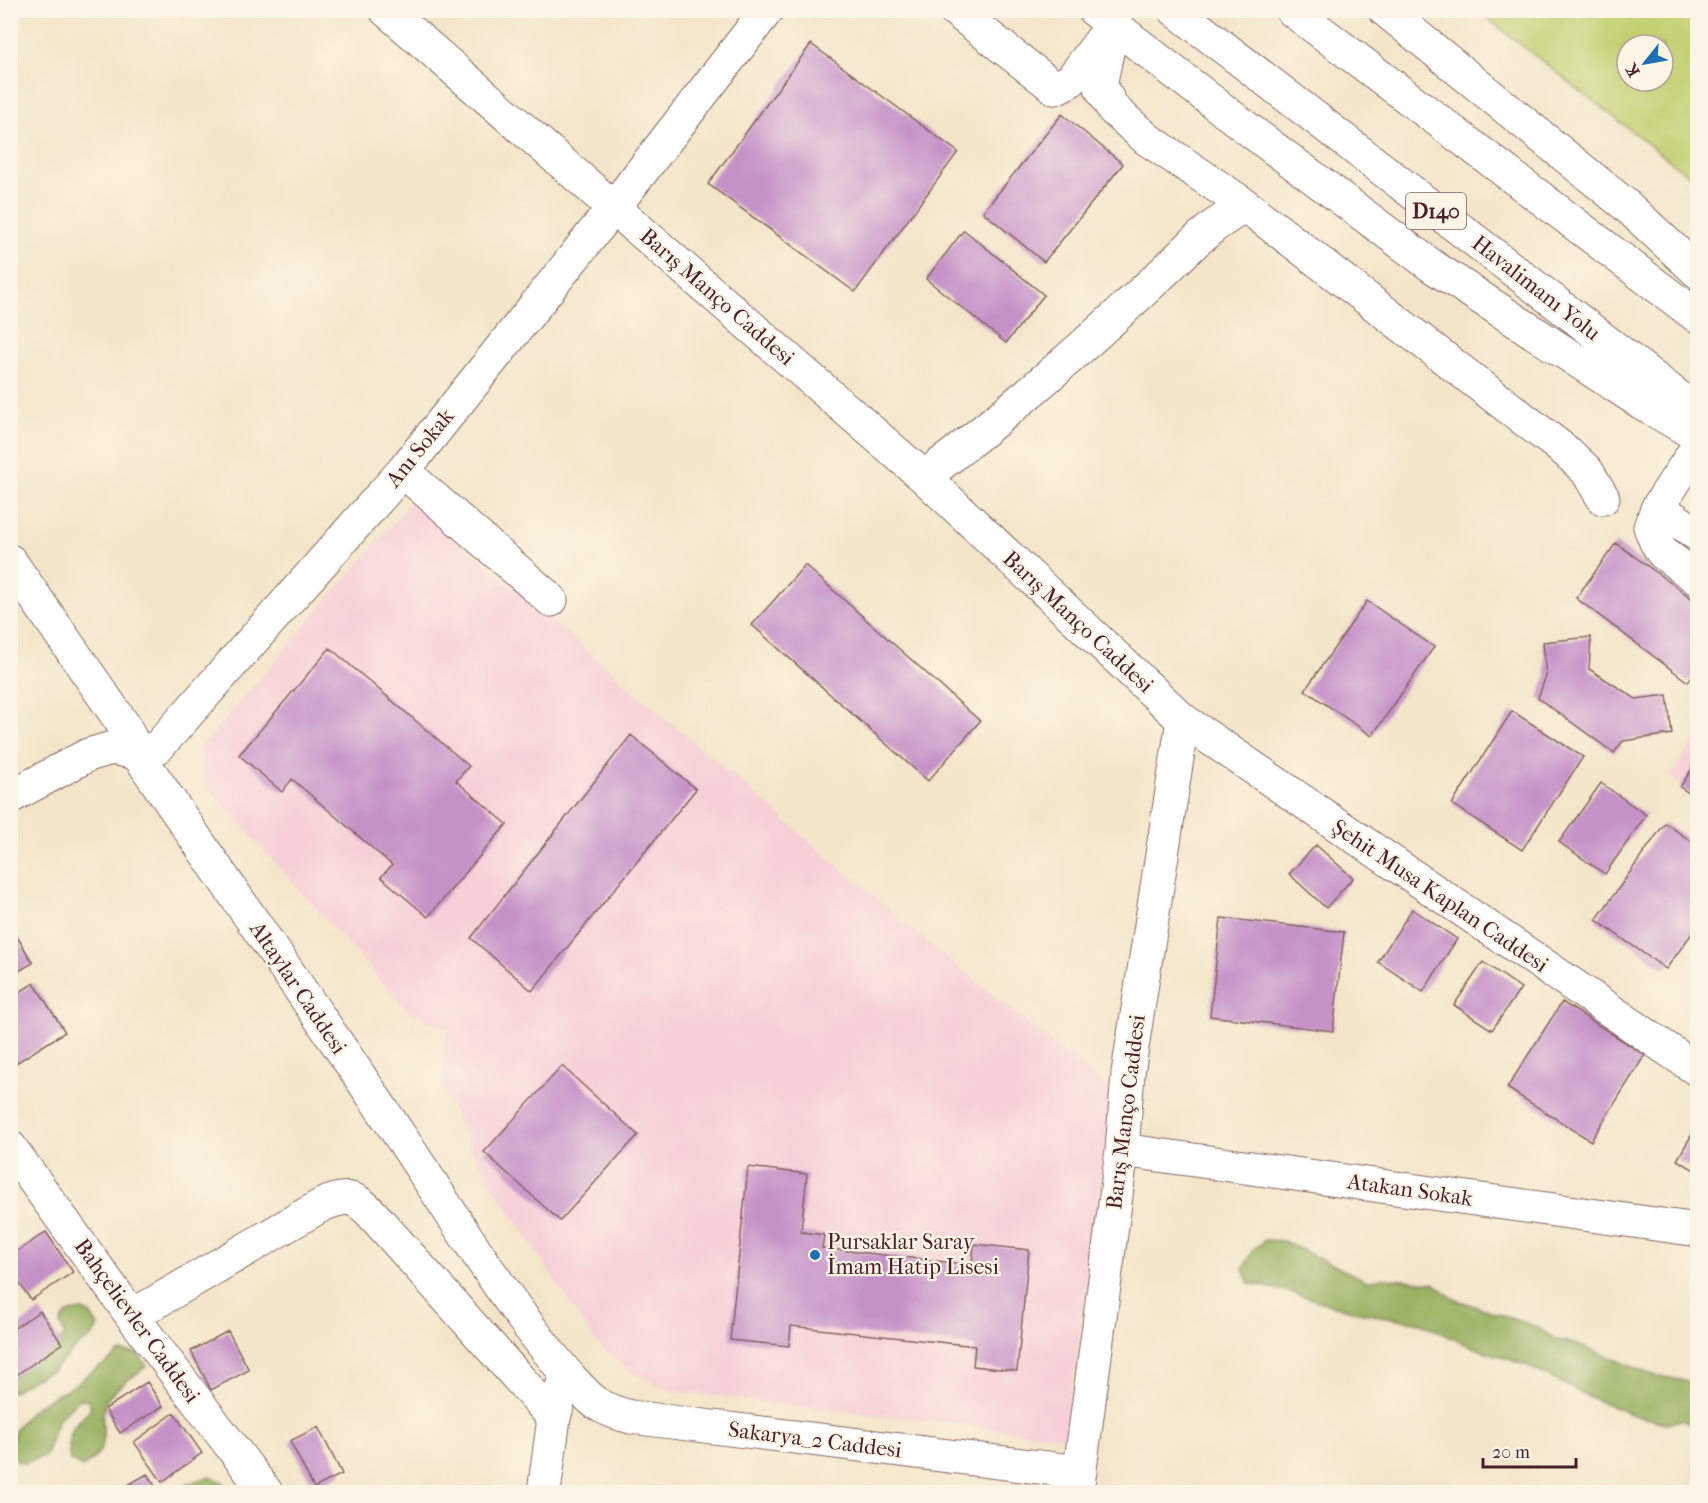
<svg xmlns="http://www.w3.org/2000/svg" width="1708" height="1503" font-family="'IM FELL French Canon',serif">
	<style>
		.built { fill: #f6cfd7 }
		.green { fill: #c3d072; stroke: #86784e; stroke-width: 1.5; fill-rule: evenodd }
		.forest { fill: #9ab264; stroke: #726848; stroke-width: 1.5 }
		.building { fill: #c592c8 }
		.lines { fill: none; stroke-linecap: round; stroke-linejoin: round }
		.minor-casing { stroke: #856462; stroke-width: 35 }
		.highway-casing { stroke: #856462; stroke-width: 35 }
		.minor { stroke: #fff; stroke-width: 33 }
		.highway { stroke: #fff; stroke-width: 33 }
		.poi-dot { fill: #1f6fb2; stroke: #fcf5e5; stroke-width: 2 }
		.labels { text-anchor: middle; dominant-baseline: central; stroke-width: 4.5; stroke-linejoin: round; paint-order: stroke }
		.shield { fill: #fcf5e5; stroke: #7f5f63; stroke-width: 1.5 }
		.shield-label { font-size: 21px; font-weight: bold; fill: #4a1f2b }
		.street-label { font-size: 22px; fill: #4a1f2b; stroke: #fcf5e5 }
		.poi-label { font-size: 22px; fill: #4a1f2b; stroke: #fcf5e5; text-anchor: start }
	</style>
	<rect width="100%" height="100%" fill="#fcf5e5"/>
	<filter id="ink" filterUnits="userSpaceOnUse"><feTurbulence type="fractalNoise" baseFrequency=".0167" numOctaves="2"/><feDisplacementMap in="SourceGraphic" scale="12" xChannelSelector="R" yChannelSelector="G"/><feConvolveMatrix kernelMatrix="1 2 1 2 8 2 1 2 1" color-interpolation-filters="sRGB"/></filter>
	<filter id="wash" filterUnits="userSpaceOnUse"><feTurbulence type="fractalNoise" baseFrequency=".008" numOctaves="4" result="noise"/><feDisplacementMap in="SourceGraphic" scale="24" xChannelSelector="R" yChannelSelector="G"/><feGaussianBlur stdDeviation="1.35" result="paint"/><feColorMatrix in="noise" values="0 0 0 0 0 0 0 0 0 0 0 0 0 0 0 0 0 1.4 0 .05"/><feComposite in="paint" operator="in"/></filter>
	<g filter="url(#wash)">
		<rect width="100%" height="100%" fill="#f3e5c9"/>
		<path class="built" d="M412,501L925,940L1114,1093L1065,1437L671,1391L630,1371L597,1344L480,1166L441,1085L447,1029L407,1010L206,785L200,748Z
			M1697,736V796L1670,777Z"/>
		<path class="green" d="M1478,11H1697V182ZM1627,45H1663V81H1627Z"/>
		<path class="forest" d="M1265,1240L1283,1241L1367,1281L1383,1278L1434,1283L1454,1299L1537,1327L1556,1340L1574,1343L1650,1374L1693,1383L1697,1385V1427L1682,1420L1665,1423L1633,1415L1592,1398L1525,1365L1467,1345L1421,1323L1352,1311L1286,1291L1249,1283L1243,1270L1252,1251Z
			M83,1310L91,1315L98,1326L93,1336L80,1344L53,1370L33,1379L11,1393V1379L65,1336L60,1324C66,1312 69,1311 83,1310Z
			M120,1352L137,1353L147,1366C137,1374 112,1389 107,1400C93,1430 120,1441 83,1467L70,1460C66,1435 72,1425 91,1409L88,1400L79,1399L58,1419L46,1455L26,1463L17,1461C1,1438 24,1414 45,1401C53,1396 62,1393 70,1388C78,1383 85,1376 93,1371C103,1365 111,1360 120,1352Z
			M210,1477L222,1481L227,1490V1492H171L198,1480Z"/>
		<g id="blocks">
			<path class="building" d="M811,44L958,152L855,292L708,184Z
				M1062,114L1123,164L1044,262L983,212Z
				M964,230L1044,295L1006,343L926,279Z
				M1616,543L1698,603V670L1688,682L1576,598Z
				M805,565L980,721L928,781L752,625Z
				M1367,601L1434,647L1372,736L1305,690Z
				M1591,637L1589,669L1636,699L1667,695L1672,734L1623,741L1614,753L1538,698L1546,676L1543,642Z
				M330,648L469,766L456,781L507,824L428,917L381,877L392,865L292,779L282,792L239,755Z
				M1512,711L1583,757L1522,850L1452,804Z
				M631,735L696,789L532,991L471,938Z
				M1698,760V799L1680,787Z
				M1601,783L1646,815L1605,874L1559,842Z
				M1665,823L1698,846V925L1666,969L1596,920Z
				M1316,845L1353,878L1326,908L1289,874Z
				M1412,909L1457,939L1423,992L1378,962Z
				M1221,918L1344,932L1333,1031L1210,1016Z
				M10,925L33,963L10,976Z
				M1483,962L1521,988L1492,1030L1454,1005Z
				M34,983L65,1032L10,1067V998Z
				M1562,1002L1645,1055L1591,1141L1507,1088Z
				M562,1066L638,1135L560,1221L484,1152Z
				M1698,1124V1172L1677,1160Z
				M748,1167L807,1174L801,1232L824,1235L822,1248L972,1265L974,1244L1029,1250L1017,1371L973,1366L975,1346L791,1326L789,1346L730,1340Z
				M46,1232L73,1272L31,1300L10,1270V1256Z
				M40,1311L62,1344L13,1377L10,1372V1331Z
				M228,1331L249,1370L211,1390L191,1351Z
				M147,1382L163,1406L120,1433L105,1409Z
				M174,1413L202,1453L162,1482L134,1442Z
				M318,1427L342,1474L314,1488L290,1441Z
				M147,1474L159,1492H116Z"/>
		</g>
	</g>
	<g filter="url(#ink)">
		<use href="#blocks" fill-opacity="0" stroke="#856462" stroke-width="1.5"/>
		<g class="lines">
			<defs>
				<path id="minor" d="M386,10L924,477L1183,720L1128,1073L1122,1150L1077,1492
					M955,10L1055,88L1071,80L1108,31
					M1113,25L1102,76L1101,88L1114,110L1147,139L1245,205L1568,453L1587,471L1603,498
					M1698,446L1658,507L1650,527L1656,542L1663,553L1698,579
					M403,471L551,600
					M924,477C1020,405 1109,325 1196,241L1214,226L1245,205
					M1658,507L1698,535
					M10,561L125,727L137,753C225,882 315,1009 402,1139C455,1218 504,1300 566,1373L554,1418L544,1492
					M1183,720L1698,1070
					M10,797L88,755L112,748L137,753L158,747L403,471L614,207L767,10
					M10,1147L132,1316L266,1492
					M1122,1150L1698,1230
					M132,1316L322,1205C347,1195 354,1195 373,1215L554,1418
					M566,1373C590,1399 595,1408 631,1417L1080,1472"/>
				<path id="highway" d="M1094,10L1244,126L1432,266L1642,403L1698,436
					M1175,10L1698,412
					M1292,10L1698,317
					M1385,10L1628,207L1698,272"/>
			</defs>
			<use href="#minor" class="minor-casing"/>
			<use href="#highway" class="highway-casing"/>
			<use href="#minor" class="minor"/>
			<use href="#highway" class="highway"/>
		</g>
	</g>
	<circle class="poi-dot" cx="815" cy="1255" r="6"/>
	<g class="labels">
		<rect class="shield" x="1406" y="193" width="60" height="36" rx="4.5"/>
		<g class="shield-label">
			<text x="1436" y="211">D140</text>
		</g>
		<g class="street-label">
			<text transform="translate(1536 288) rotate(38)">Havalimanı Yolu</text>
			<text transform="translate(717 297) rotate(41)">Barış Manço Caddesi</text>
			<text transform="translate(420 448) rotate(-51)">Anı Sokak</text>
			<text transform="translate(1078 622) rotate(43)">Barış Manço Caddesi</text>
			<text transform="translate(1440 896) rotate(34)">Şehit Musa Kaplan Caddesi</text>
			<text transform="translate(298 988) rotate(56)">Altaylar Caddesi</text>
			<text transform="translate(1126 1112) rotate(-83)">Barış Manço Caddesi</text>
			<text transform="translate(1410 1190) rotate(8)">Atakan Sokak</text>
			<text transform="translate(137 1321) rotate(54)">Bahçelievler Caddesi</text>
			<text transform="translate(815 1440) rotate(7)">Sakarya_2 Caddesi</text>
		</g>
		<g class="poi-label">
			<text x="827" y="1242">Pursaklar Saray<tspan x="827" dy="25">İmam Hatip Lisesi</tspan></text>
		</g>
	</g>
	<rect width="1708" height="1503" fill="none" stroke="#fcf5e5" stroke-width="36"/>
	<g transform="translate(1645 63) rotate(239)"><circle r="28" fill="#fcf5e5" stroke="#b59f9b" stroke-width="1.5"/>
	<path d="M0-4.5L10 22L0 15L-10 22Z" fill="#1f6fb2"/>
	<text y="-9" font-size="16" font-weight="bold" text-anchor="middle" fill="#4a1f2b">K</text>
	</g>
	<path d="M1483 1458v9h93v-9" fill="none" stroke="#4a1f2b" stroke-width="3"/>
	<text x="1492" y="1458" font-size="18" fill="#4a1f2b" stroke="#fcf5e5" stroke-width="4.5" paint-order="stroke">20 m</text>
</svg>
